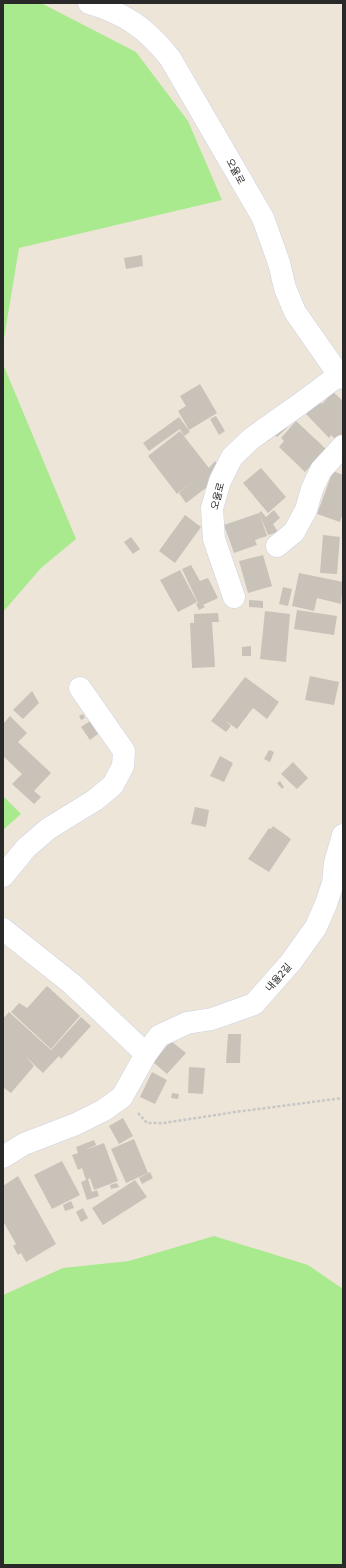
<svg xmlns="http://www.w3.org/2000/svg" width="346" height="1568" font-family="'Noto Sans','Noto Sans KR',sans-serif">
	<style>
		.green { fill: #a9ea8e }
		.building { fill: #c8c2b8 }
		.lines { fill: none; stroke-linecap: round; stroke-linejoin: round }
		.minor-casing { stroke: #cdd1e4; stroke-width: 23 }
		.tertiary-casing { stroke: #cdd1e4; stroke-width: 23 }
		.path { stroke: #c7c7c7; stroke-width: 2.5; stroke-dasharray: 3 2; stroke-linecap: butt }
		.minor { stroke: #fff; stroke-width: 22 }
		.tertiary { stroke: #fff; stroke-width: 22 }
		.labels { text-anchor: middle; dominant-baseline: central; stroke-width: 3; stroke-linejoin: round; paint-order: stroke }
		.street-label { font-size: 10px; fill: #292929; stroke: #fff }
	</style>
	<rect width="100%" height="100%" fill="#ede5d8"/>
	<path class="green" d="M3,3H41L136,52L188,121L222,200L19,248L3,344Z
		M3,364L76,539L41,568L3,612Z
		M3,796L21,814L3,830Z
		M214,1236L308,1265L343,1289V1565H3V1295L63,1268L129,1261Z"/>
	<path class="building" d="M142,255L143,266L126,269L124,258Z
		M200,384L217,413L189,430L178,411L186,406L180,396Z
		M333,392L342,400L343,398V438L339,443L331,435L329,438L306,414L319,401L322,404Z
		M216,416L225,431L219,435L210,419Z
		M179,417L190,432L184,436L180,429L149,451L143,443Z
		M296,421L326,449L305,472L279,447L284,441L281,438Z
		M281,422L287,428L277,437L275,435L267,442L263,438Z
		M180,431L209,468L215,461L222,467L211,484L186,503L179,493L195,480L177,494L148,456Z
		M261,468L286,497L268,513L243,483Z
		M333,471L343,475V513L340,522L317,514Z
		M274,510L280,518L273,524L278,532L268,535L259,513L261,511L266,517Z
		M259,513L267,536L255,540L257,545L234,553L224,525Z
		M185,515L201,527L175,563L159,551Z
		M323,535L340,537L337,574L320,573Z
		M131,537L140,549L133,554L124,542Z
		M263,555L272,586L248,593L239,561Z
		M191,565L200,581L208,578L218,598L203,605L205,607L199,610L196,604L198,603L199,605L182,569Z
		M180,570L197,602L178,612L160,580Z
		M299,573L343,582L341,604L317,598L314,611L292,606Z
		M283,587L292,589L288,606L279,604Z
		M249,600L263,601V608L249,607Z
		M297,610L337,616L334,635L294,629Z
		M265,611L290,614L286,662L260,659Z
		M218,613L219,622H212L215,667L192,668L190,623H194V614Z
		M251,646V656H242V647Z
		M310,676L339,682L334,705L305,700Z
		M245,677L279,702L267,719L253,708L237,729L226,721L231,726L226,732L211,721Z
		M32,691L39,703L23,719L13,710Z
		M83,714L85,718L81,720L79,716Z
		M10,716L27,733L18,742L51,773L34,791L41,797L34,804L12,784L22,774L3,756V724Z
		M90,721L98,734L90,740L81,727Z
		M269,750L274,752L270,762L264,759Z
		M220,756L233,763L224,782L210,776Z
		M293,762L308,778L297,789L281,774Z
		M280,781L284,787L282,789L277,783Z
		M195,807L209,810L206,827L191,824Z
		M273,826L291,839L269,872L248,859L269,828L271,829Z
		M47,986L80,1016L51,1049L11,1012L19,1003L27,1008L20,1016Z
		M9,1012L51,1050L81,1017L91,1026L61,1059L59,1056L43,1073L25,1056L34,1066L11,1093L4,1088L3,1089V1019Z
		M228,1034H241L240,1063H226Z
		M171,1041L186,1053L167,1074L153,1062Z
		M189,1067L205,1068L203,1094L188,1093Z
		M152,1072L167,1080L155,1104L140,1097Z
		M172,1093L179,1094L178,1099L171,1098Z
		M123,1118L133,1136L119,1144L109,1126Z
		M134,1139L148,1173L126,1183L111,1149Z
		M94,1140L96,1145L85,1150L104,1143L118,1181L94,1190L90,1178L88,1179L92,1192L97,1190L99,1196L87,1200L81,1182L86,1180L82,1168L78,1170L72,1155L78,1153L76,1147Z
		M62,1161L80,1195L52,1209L34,1175Z
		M150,1172L153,1178L142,1184L139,1178Z
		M18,1176L56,1244L26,1262L21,1253L18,1255L13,1246L16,1244L3,1221V1186Z
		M135,1180L147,1197L103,1225L92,1208Z
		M117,1183L119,1187L111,1189L110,1185Z
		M71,1201L74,1208L65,1211L63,1205Z
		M83,1208L88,1218L81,1222L76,1212Z"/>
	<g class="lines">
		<defs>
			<path id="minor" d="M277,546L294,532L306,510L312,489L321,470L343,446
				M234,597L214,539L212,508L220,481L232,457L252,438L300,404L339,375
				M3,876L26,848L48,829L95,800L113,785L123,766L124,751L80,688
				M3,929L72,984L146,1054
				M3,1157L24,1144L76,1124L104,1110L122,1097L146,1054L159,1036L187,1023L212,1019L254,1004L291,962L316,927L326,904L333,883L335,863L343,835"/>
			<path id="tertiary" d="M89,3C126,14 146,28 170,58L263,218L279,263L285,288L295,312L339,375L343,378"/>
		</defs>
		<use href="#minor" class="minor-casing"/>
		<use href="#tertiary" class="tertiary-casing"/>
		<path class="path" d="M138,1113L147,1123H164L235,1112L343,1098"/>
		<use href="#minor" class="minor"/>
		<use href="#tertiary" class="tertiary"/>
	</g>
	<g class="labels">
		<g class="street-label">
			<text transform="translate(236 171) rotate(62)">오율로</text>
			<text transform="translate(217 496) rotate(-76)">오율로</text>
			<text transform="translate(278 977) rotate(-49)">내율2길</text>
		</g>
	</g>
	<rect width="346" height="1568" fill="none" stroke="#292929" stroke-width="8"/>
</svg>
